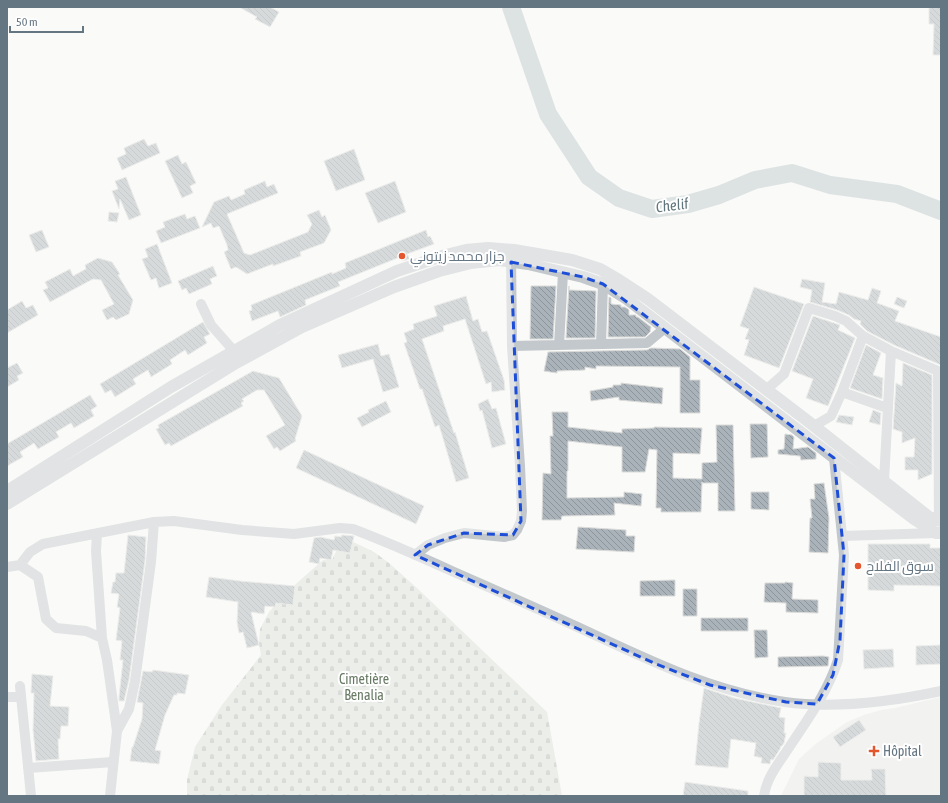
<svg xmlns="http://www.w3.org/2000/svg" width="948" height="803" font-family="'Asap Condensed',Cairo,sans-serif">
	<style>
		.built { fill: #e8e9e9 }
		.cemetery { fill: url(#cemetery-stones) }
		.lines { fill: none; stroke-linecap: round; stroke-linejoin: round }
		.river { stroke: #bbc7cb; stroke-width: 18 }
		.building { fill: url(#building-back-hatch); stroke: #dcdcda }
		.minor { stroke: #c3c8cc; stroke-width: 10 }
		.tertiary { stroke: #c3c8cc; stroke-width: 12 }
		.marked { fill: none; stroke: #1d4ed8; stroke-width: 3; stroke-dasharray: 8 5; stroke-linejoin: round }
		.poi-dot { fill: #e4572e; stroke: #fff; stroke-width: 1.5 }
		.labels { text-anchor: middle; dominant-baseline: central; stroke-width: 4; stroke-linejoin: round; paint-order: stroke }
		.poi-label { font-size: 14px; fill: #657683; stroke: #fff; text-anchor: start }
		.park-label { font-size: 14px; fill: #687a64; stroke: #fff }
		.water-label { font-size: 15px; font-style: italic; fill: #60757c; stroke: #fff }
	</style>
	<defs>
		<pattern id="cemetery-stones" width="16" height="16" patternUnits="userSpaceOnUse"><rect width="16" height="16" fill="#dadfd7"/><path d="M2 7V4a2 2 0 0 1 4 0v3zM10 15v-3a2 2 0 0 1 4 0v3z" fill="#b4b9b4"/></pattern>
		<pattern id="building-back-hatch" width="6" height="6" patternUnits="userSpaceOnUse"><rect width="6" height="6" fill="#aab3b9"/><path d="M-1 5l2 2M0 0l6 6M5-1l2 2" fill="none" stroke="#8e969c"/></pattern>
	</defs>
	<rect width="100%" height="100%" fill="#fafaf8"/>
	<path class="built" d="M941,697V796H781L799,759L817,743L847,722L864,715L881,710L895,708Z"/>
	<path class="cemetery" d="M343,537L374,552L389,563L418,589L547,712L562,796H187V780L195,747L222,705L261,655L259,644L260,629L269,612L297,583L323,560H332Z"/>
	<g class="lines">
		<path class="river" d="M511,7L548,114L589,177L619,198L652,209L688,204L719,195L755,180L792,173L830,185L897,194L941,211"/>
	</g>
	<path class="building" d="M239,7H270L279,12L270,27L255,19L257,17Z
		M929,7H941V55H933L934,24H929Z
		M144,139L148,146L156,143L160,153L122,170L117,158L126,154L124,148Z
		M354,149L365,180L336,191L324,161Z
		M178,155L182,164L186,162L196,183L190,186L193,193L182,198L165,161Z
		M126,177L141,215L129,220L120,199L119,209L112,191L118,189L115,181Z
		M265,181L267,187L274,184L278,193L227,214L244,253L250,255L308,232L312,224L307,215L319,210L322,217L325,215L331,230L324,243L300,252L301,256L273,266V264L247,274L236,267L231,269L224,252L228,250L227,245L219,226L213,228L211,223L202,227L214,202L229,196L231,200L245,194L244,190Z
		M395,181L406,212L378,223L365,193Z
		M109,212L119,213L117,222L108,221Z
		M185,214L187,219L195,216L200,228L161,243L156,231L165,227L163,222Z
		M42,230L49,247L36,252L29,235Z
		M426,230L428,237L430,236L434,244L407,254L410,259L402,261L400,257L338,282L340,286L305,300L306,305L280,317L278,311L252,321L249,311L252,310L251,305L332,272V274L346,268L345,263Z
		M157,244L172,283L159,288L156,278L151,280L142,259L148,257L145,249Z
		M98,258L112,262L120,274L118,275L133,300L129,314L116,320L113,317L107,320L102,310L114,304L101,280L93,279L50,302L43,290L48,288L45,282L70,269L73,276L86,269L85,265Z
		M213,266L217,276L210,279L212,284L189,294L186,288L182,290L178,281Z
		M802,279L825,283L822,302L836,304L839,292L868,300L872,288L881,291L877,303L899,311L895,321L941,337V365L894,345L867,331L860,324L861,321L854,319L849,315L837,310L810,302L812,290L800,287Z
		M531,286H556L553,339H530Z
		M569,286V290L596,291L595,338H566Z
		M754,287L804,304L779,368L744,355L749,340L745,339L749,329L740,326Z
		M466,296L473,321L478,319L482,332L487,331L504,380L505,390L492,392L491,382L486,384L465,319L443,326L444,331L422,339L454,433L455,432L469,478L456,482L439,425L435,427L422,389H420L404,343L407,342L404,333L414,329L413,324L437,316L434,306Z
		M609,297L611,298V304L621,305V307H625L629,310V315H636V317H638L651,327L650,332L645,337H608Z
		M897,297L907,301L904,308L894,304Z
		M22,301L26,308L33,305L38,315L7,333V310Z
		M813,316L840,325L838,330L855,338L828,406L806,398L813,379L792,371Z
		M203,322L210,334L204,337L207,343L188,355L185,350L170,360L172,364L151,377L148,370L133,379L136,384L115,397L111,390L105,393L100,384Z
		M378,344L381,356L389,354L399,387L383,392L373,359L342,368L338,355Z
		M866,345L881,353L873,375L883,378L882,399L850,388Z
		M651,348L680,349L690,357V380H700V413H680V367L596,366V369L585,367V370L557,371V373L544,371L548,352L647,350Z
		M17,363L23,373L17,376L19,380L7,387V368Z
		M903,363L932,375V474L918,480V470H905V457H914L915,438L902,443V432L893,429L896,383L902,386Z
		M253,371L279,378L302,416L295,439L296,441L280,451L277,447L274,449L266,436L285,425L264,390H257L242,399L244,401L241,403L243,406L171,446L169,443L165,445L156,429L159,428L158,425Z
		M621,383L663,388L662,404L619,400V397L591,401L590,391L613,387V385H621Z
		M90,395L97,406L91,410L94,416L74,428L71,423L56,432L59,437L38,449L34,443L20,452L23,457L7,466V444Z
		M488,399L492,409L496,408L506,444L492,448L482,410L480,411L478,404Z
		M386,401L391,412L362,427L357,418L369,412L368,410Z
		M873,410L881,413L880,425L869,422Z
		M552,412H568V427L622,433V429L654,428V427L702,428L700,454L673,453V478L702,479V463L717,462L716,425H733L735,511H718V483H702V482L701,512H661V508H656L657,450L649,449L645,472H622V447L568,441V471H567V498L624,497V492L642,494L641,506L614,503L615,515L562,516L561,520H542L543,473L551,474L550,436H553Z
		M839,415L854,417L852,425L836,422Z
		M750,424H767L768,457L751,458Z
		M785,434L792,435L794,437L793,449L808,447L816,453V459L801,460L800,456L778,454V450L784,449Z
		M304,450L424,506L416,524L296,468Z
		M824,483L829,518L828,553L809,552L810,518H812L810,499H815L814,484Z
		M751,492H769V510L751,509Z
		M578,527L626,530V536H635L634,552L576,549Z
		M128,535L146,537L145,561L129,680L124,701H119V697L123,660H120L122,641L116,640L120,608L117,607L119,594L111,593L113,582H115L116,573H124Z
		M342,535L354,536L350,553L333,550L331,560L320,558L319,564L309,562L314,538L320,537L334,540L335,536L341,537Z
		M868,544H930V548H941V586L894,585V591L868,590Z
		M209,577L240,581L295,586L293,605L276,603L275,607L265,606L264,614L251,612L259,645L247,648L243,632L239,633L237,622L238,602L206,597Z
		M675,580V596H640V581Z
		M785,582L793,583L792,599L818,600V613L786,612V603L764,602L765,583H785Z
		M683,589H697V616H683Z
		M701,618H748V631H701Z
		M754,630H767L768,657L755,658Z
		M941,645V664L916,665V646Z
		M893,649L894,667L864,669L863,650Z
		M823,656L829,657L828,666L778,667V657Z
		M153,670L189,675L185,694L177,693V695H174L165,715L155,750L161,751L159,764L130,761L132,747H133L142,719L143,703L137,702L143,671L152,672Z
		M32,674L53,676L50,706L69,707L68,726H61L60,739H58L59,759L36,761L33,730L34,693H31Z
		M704,688L734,698L781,708L779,717L785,718L784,733H786L784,743L782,746H781L780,749L773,760L771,759L770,764L761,763L762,758L754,756L756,743L731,739L728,768L695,765L699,723Z
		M859,720L866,730L840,747L833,737Z
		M818,762L841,763V780H872L871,769H885L886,796H804V776L818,777Z
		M685,782L748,791V796H683Z"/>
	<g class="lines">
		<path class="minor" d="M201,304L211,325L234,351
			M601,344L603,284
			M559,345L563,273
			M512,346L647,343L665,328
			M767,389L784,374L809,308L835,316L846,321L863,336L891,351L938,371L939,520
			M842,392L887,408
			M814,426L831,416L842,392L863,336
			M884,481L891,351
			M97,534L96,551L102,638
			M842,536L936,533
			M415,555L428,545L445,538L464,533L504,537L513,535L517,530L521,521L522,511L520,466L512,346L511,255
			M20,565L30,552L43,544L154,522L174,521L242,530L294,534L340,528L353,529C387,542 421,557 454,572C502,593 550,614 597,636C659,665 717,692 785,702C837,709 890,702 941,691
			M7,567L20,565L38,577L46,619L56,628L86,631L102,638L107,660L117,731L110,796
			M20,686L31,796
			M7,697H21
			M117,731L129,709L135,681L151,562L154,522
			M28,768L113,762
			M764,796C766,780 777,765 786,752C805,723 827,694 838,660L844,555L834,458"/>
		<path class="tertiary" d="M7,491L171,387L280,325L397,271L442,256L466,250L488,248L514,250L572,260L600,269L619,280L648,299L809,422L929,517L941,521
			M7,504L236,363L302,327L394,287L439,271L471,263L499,260L528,264L583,277L603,284L627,299L914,519L936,533H941"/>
	</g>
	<path d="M0 0H948V803H0ZM511,262L583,277L603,284L834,458L844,555L840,640L833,675L817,704L786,702L710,685L656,664L415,555L428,545L464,533L513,535L521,521Z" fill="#fafaf8" fill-opacity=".55" fill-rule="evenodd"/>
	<path class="marked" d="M511,262L583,277L603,284L834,458L844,555L840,640L833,675L817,704L786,702L710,685L656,664L415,555L428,545L464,533L513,535L521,521Z"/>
	<g class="poi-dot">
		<circle cx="402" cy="256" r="4"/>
		<circle cx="858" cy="566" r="4"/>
		<path d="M872 745h4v4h4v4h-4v4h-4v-4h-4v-4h4z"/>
	</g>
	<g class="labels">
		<g class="poi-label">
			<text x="410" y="256">جزار محمد زيتوني</text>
			<text x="866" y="566">سوق الفلاح</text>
			<text x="883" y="751">Hôpital</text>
		</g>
		<g class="park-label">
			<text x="364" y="679">Cimetière<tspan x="364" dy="16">Benalia</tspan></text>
		</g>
		<g class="water-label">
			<text transform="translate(672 205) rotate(-7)">Chelif</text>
		</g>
	</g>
	<rect width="948" height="803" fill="none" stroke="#657683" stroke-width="16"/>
	<path d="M10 26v6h73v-6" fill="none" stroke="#657683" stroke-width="2"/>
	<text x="16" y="26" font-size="12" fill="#657683" stroke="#ffffff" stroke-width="3" paint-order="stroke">50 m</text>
</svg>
